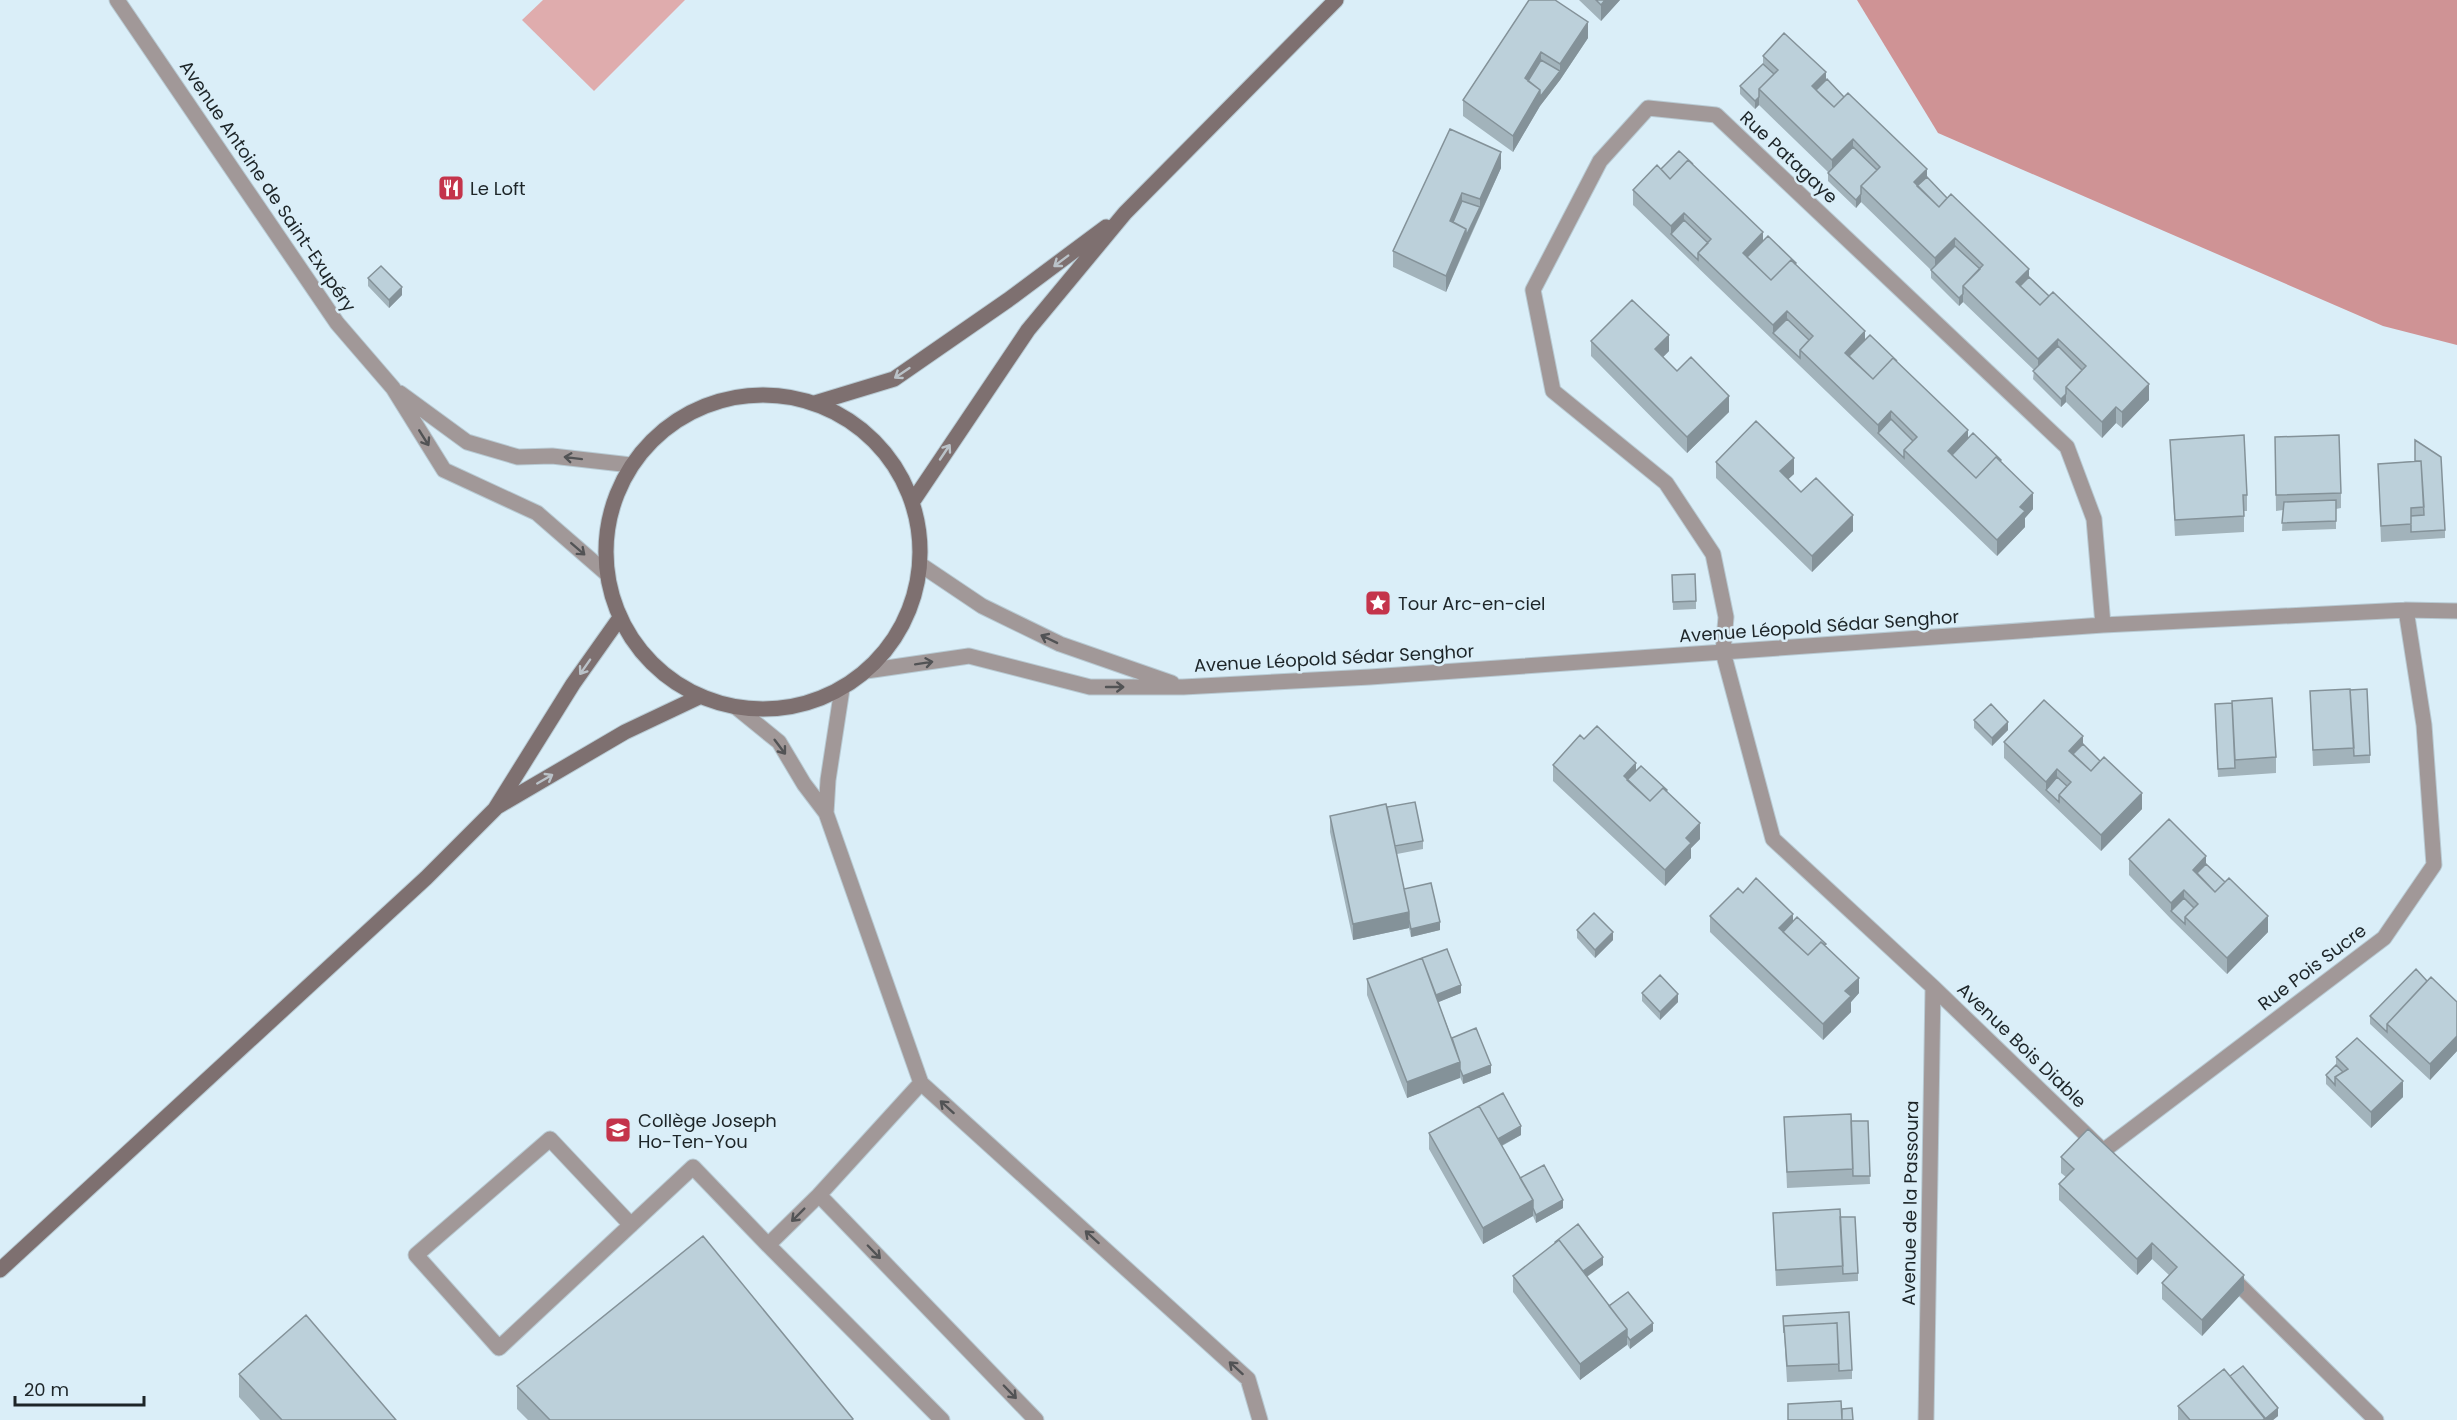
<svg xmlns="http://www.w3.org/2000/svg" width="2457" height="1420" font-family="Poppins,sans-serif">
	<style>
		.green { fill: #dfacad }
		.forest { fill: #cf9395 }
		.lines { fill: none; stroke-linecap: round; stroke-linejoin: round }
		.street-casing { stroke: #b8cad3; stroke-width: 17 }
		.secondary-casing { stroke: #b8cad3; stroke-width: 17 }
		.street { stroke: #a19898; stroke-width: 15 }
		.secondary { stroke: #7e7070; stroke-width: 15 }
		.wall { fill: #a2b3bb }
		.shaded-wall { fill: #849299 }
		.building { fill: #bcd0da; stroke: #849299; stroke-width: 1.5 }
		.oneway { stroke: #bac2c8 }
		.oneway2 { stroke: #525355 }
		.labels { text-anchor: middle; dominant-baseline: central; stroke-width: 5; stroke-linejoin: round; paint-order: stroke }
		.street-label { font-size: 18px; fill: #1d2528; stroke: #daeef8 }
		.poi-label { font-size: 18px; fill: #1d2528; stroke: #daeef8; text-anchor: start }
	</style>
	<rect width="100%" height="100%" fill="#daeef8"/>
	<path class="green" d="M543,0H685L594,91L522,20Z"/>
	<path class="forest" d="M1857,0H2457V345L2383,326L1938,133Z"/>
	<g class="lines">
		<defs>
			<path id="street" d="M117,0L337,323L393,388L444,470L537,513L606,573
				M400,393L467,442L518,457L552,456L631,465
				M921,565L982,606L1060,644L1172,683
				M866,671L969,656L1090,687H1183L1370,677L2103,625L2406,610L2457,611
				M737,708L779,742L804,784L826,813L921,1083
				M826,813L828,780L842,689
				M2098,1146L1933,987L1773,839L1723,652L1726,617L1713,554L1666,483L1553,391L1533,290L1600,161L1648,108L1716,115L2067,447L2094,519L2103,625
				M2103,1151L2384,938L2434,865L2424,725L2406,610
				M819,1195L1036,1420
				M631,1225L550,1139L416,1255L499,1348L693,1167L768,1245
				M2231,1277L2376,1420
				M942,1420L768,1245L819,1195L921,1083L1248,1379L1260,1420
				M1926,1420L1933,987"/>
			<path id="secondary" d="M606 552a157 157 0 1 1 314 0a157 157 0 1 1-314 0Z
				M815,403L894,379L1008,300L1106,227
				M913,501L1028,330L1125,213L1336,0
				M497,807L625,732L699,697
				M0,1270L426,878L495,809L573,684L619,619"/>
		</defs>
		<use href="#street" class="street-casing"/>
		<use href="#secondary" class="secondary-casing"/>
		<use href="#street" class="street"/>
		<use href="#secondary" class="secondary"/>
	</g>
	<path class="wall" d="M1529,0L1588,38L1560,80L1540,106L1513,152L1463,116V100Z
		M1579,0H1620L1601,21Z
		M1763,56L1826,80L2029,277L2149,400L2122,428L2116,423L2102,438L2066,402L2061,407L2033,379L2034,370L1963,302L1959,306L1931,278V270L1861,202L1856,208L1828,181V172L1759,105L1755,109L1740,94V86L1763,64Z
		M1450,129L1501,168L1446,292L1393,267V251Z
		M1693,165L1763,240L1796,265L1865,340L1897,362L1968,438L2001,462L2033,509L2025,518V527L1997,556L1633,205V190L1661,169Z
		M368,278L402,295L389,308L368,286Z
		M1591,341L1669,351L1663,357L1677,371L1729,412L1687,453L1591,356Z
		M2275,437L2341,493V508L2336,509V529L2282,531L2283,510L2276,511Z
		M2170,440L2247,495V511H2244V532L2175,536Z
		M2415,461L2445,530V538L2381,542L2378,464Z
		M1716,462L1794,474L1788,479L1801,492L1853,531L1812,572L1716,478Z
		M1672,575L1696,601V609L1673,610Z
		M2310,691L2370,755V763L2313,766Z
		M2215,712L2276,757V773L2218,777Z
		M1974,720L2008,730L1992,746L1974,728Z
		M1584,739L1667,792L1700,839L1691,848V858L1665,886L1553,781V765Z
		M2004,742L2083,744L2142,809L2101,851L2004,758Z
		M1387,807L1423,841V849L1397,854L1404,889L1440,930L1411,937L1409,928L1353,940L1330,832V816Z
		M2129,859L2206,864L2268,932L2227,974L2171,919L2129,875Z
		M1743,893L1793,922L1826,946L1859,993L1851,1002V1012L1823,1040L1710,932V916Z
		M1577,930L1613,940L1595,958L1577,938Z
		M1367,979L1461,993L1438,1002L1452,1038L1491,1073L1463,1084L1460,1077L1407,1098L1367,995Z
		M2427,981L2457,1002V1051L2430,1080L2370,1024V1016Z
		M1642,993L1678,1002L1660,1020L1642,1001Z
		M2336,1057L2403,1097L2371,1128L2326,1084V1075L2336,1065Z
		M1784,1117L1851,1121H1868L1870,1184L1787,1188Z
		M1429,1133L1521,1135L1502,1146L1520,1178L1563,1208L1536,1223L1533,1216L1483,1244L1429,1149Z
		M2061,1157L2244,1291L2202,1336L2162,1299V1283L2169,1275L2152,1259L2137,1275L2059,1200V1184L2066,1177L2061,1173Z
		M1773,1213L1840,1217L1858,1273V1281L1776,1286Z
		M1603,1265L1587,1277L1609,1306L1653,1331L1630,1349L1627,1344L1580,1380L1513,1292V1276Z
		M1783,1316L1852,1370V1379L1787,1382Z
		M239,1374L396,1420H260L239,1397Z
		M2230,1376L2278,1416L2273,1420H2178V1406Z
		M517,1386L853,1420H528L517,1409Z"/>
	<path class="shaded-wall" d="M1605,0H1620L1601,21V5Z
		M1588,22V38L1560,80L1540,106L1513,152V136L1540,90L1560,71V64Z
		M1541,52V68L1528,88L1525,78Z
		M1826,72V88L1816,98L1812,86Z
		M1759,97V105L1755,109V101Z
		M1853,139V155L1832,176V160Z
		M1501,152V168L1466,245V236L1480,207V199Z
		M1927,169V185L1918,194L1914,182Z
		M1462,193V209L1453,230L1450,221Z
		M1861,194V202L1856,208V200Z
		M1684,213V228L1671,234V226Z
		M1466,229V245L1446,292V276Z
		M1763,232V248L1747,265L1743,253Z
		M1955,238V254L1935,274V258Z
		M2029,269V285L2020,294L2016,282Z
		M402,287V295L389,308V300Z
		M1963,294V302L1959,306V298Z
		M1787,311V327L1773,333V341V325Z
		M1865,331V347L1849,364L1845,353Z
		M1669,335V351L1655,365V349Z
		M2058,339V355L2038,375V359Z
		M2149,384V400L2122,428V412Z
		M2066,394V402L2061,407V399Z
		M1729,396V412L1687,453V437Z
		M2116,407V423L2102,438V422Z
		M1891,411V427L1878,433V425Z
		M1968,430V446L1952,463L1948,451Z
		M1794,458V474L1780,487V471Z
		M2033,493V509L2025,518V527L1997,556V540L2020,507Z
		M1853,515V531L1812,572V556Z
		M2008,722V730L1992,746V738Z
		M2083,736V752L2073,762L2069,751Z
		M1636,763V779L1628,788L1624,776Z
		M2057,769V785L2046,790V782Z
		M2142,793V809L2101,851V835Z
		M1700,823V839L1691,848V858L1665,886V870L1686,838Z
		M2206,856V872L2197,881L2193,870Z
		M2184,890V906L2171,911V903Z
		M1409,912V928L1353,940V924Z
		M1793,914V930L1783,940L1779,928Z
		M2268,916V932L2227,974V958Z
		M1440,922V930L1411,937V929Z
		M1613,932V940L1595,958V950Z
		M1859,978V993L1851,1002V1012L1823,1040V1024L1845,991Z
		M1461,985V993L1434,1004V996Z
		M1678,994V1002L1660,1020V1012Z
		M2457,1036V1051L2430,1080V1064Z
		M1460,1062V1078L1407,1098V1082Z
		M1491,1065V1073L1463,1084V1076Z
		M2403,1081V1097L2371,1128V1112Z
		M1521,1126V1135L1495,1149V1141Z
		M1533,1200V1216L1483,1244V1228Z
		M1563,1200V1208L1536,1223V1215Z
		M2152,1243V1259L2137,1275V1259Z
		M1603,1257V1265L1579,1282V1274Z
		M2244,1275V1291L2202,1336V1320Z
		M1653,1323V1331L1630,1349V1340Z
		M1627,1329V1345L1580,1380V1364Z
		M2278,1408V1416L2273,1420H2263Z"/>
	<path class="building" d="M1529,0H1555L1588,22L1560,64L1541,52L1525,78L1540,90L1513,136L1463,100Z
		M1596,0H1605L1601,5Z
		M1784,33L1826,72L1812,86L1823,97L1834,107L1848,93L1927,169L1914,182L1939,207L1951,194L2029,269L2016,282L2040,305L2053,292L2149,384L2122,412L2116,407L2102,422L2066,387L2086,366L2058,339L2038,359L1963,286L1983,265L1955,238L1935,258L1861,186L1880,167L1853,139L1832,160L1759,89L1778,70L1763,56Z
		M1541,60L1560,71L1540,97V90L1528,81Z
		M1763,64L1774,74L1759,89V97L1755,101L1740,86Z
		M1827,79L1844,97L1834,107L1816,90Z
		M1450,129L1501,152L1480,199L1462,193L1450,221L1466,229L1446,276L1393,251Z
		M1853,147L1877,170L1861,186V194L1856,200L1828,173Z
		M1679,151L1693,164L1688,160L1670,179L1661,169Z
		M1688,160L1763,232L1743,253L1771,280L1791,260L1865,331L1845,353L1873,379L1893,358L1968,430L1948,451L1976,478L1996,457L2033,493L2020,507L2025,511L1997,540L1904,450L1917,437L1891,411L1878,425L1800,350L1813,336L1787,311L1773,325L1698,253L1711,239L1684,213L1671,226L1633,190L1657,165L1670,179Z
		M1927,177L1947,198L1939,207L1917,186Z
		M1462,201L1480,207L1466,236V229L1453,222Z
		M1684,220L1708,243L1698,253V260L1671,234Z
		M1768,236L1796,263L1795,264L1791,260L1771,280L1747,257Z
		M1955,246L1980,269L1963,286V294L1959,298L1931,270Z
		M381,266L402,287L389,300L368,278Z
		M2029,277L2049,296L2040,305L2020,286Z
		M1632,300L1669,335L1655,349L1677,371L1691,357L1729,396L1687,437L1591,341Z
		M1787,319L1809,340L1800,350V358L1773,333Z
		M1870,335L1897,361L1893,358L1873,379L1849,356Z
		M2058,346L2082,370L2066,387V394L2061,399L2033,371Z
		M1891,419L1913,441L1904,450V458L1878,433Z
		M1756,421L1794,458L1780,471L1801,492L1816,478L1853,515L1812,556L1716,462Z
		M1973,433L2001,460L2000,461L1996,457L1976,478L1952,455Z
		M2244,435L2247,495H2243L2244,516L2175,520L2170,440Z
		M2339,435L2341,493L2276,495L2275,437Z
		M2415,440L2441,457L2445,530L2411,532V516L2424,515L2421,461H2415Z
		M2421,461L2424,507L2411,508V524L2381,526L2378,464Z
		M2336,500V521L2282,523L2284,502Z
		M1695,574L1696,601L1673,602L1672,575Z
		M2350,689L2354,748L2313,750L2310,691Z
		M2367,689L2370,755L2354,756L2350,690Z
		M2272,698L2276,757L2235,760L2232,701Z
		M2044,700L2083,736L2069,751L2091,771L2104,757L2142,793L2101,835L2059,795L2071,782L2057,769L2046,782L2004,742Z
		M2232,703L2235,768L2218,769L2215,704Z
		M1991,704L2008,722L1992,738L1974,720Z
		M1597,726L1636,763L1624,776L1650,801L1663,788L1700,823L1686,838L1691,843L1665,870L1553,765L1580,735L1584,739Z
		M2083,744L2100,761L2091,771L2073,754Z
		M1641,766L1667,790L1666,791L1663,788L1650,801L1627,780Z
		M2057,777L2067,786L2059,795V802L2046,790Z
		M1415,802L1423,841L1395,846L1387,807Z
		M1386,804L1409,912L1353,924L1330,816Z
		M2169,819L2206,856L2193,870L2215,892L2229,878L2268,916L2227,958L2185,917L2198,904L2184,890L2171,903L2129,859Z
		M2206,864L2225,882L2215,892L2197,873Z
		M1756,878L1793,914L1779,928L1808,955L1821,942L1859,978L1845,991L1851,996L1823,1024L1710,916L1738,888L1743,893Z
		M1431,883L1440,922L1411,929L1409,920V912L1404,889Z
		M2184,898L2194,908L2185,917V924L2171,911Z
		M1594,913L1613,932L1595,950L1577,930Z
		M1797,917L1826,944L1825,945L1821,942L1808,955L1783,932Z
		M1447,949L1461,985L1436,995L1422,958Z
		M1422,958L1460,1062L1407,1082L1367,979Z
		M2416,969L2427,981L2387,1024V1032L2370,1016Z
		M1660,975L1678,994L1660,1012L1642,993Z
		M2431,977L2457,1002V1036L2430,1064L2387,1024Z
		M1476,1028L1491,1065L1463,1076L1460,1069V1062L1452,1038Z
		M2357,1038L2403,1081L2371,1112L2335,1077L2348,1069L2336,1057Z
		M2336,1065L2343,1072L2335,1077V1085L2326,1075Z
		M1503,1093L1521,1126L1498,1139L1479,1106Z
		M1479,1106L1533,1200L1483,1228L1429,1133Z
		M1851,1114L1853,1169L1787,1172L1784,1117Z
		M1851,1121H1868L1870,1176H1853Z
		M2088,1129L2244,1275L2202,1320L2162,1283L2177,1267L2152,1243L2137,1259L2059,1184L2074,1169L2061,1157Z
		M1544,1165L1563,1200L1536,1215L1533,1208V1200L1520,1178Z
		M1840,1209L1843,1266L1776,1270L1773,1213Z
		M1840,1217H1855L1858,1273L1843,1274Z
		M1578,1224L1603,1257L1583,1271L1559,1240L1555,1243V1242Z
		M703,1236L853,1419L852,1420H550L517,1386Z
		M1559,1240L1627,1329L1580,1364L1513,1276Z
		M1628,1292L1653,1323L1630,1340L1627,1336V1329L1609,1306Z
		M1849,1312L1852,1370L1839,1371L1837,1323L1784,1326V1333L1783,1316Z
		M306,1315L396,1420H282L239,1374Z
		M1837,1323L1839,1364L1787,1366L1784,1326Z
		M2243,1366L2278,1408L2265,1419L2230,1376Z
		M2224,1369L2265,1418L2263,1420H2190L2178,1406Z
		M1841,1401L1842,1420H1788V1404Z
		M1852,1408L1853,1420H1842V1409Z"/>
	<defs><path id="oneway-shaft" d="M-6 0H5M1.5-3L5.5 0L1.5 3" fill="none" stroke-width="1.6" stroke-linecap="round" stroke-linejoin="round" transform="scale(1.5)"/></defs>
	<g class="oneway">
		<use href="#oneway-shaft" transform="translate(1061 261) rotate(143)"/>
		<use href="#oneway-shaft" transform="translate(902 373) rotate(146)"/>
		<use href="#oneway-shaft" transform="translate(945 452) rotate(-56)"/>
		<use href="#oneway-shaft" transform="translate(585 667) rotate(125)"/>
		<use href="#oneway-shaft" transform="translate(545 779) rotate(-30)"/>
	</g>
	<g class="oneway2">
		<use href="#oneway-shaft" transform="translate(424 438) rotate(58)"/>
		<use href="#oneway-shaft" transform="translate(573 458) rotate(-173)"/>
		<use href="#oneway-shaft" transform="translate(578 549) rotate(41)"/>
		<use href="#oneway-shaft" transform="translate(1049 639) rotate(-154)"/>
		<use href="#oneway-shaft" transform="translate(924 663) rotate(-9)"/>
		<use href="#oneway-shaft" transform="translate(1115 687)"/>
		<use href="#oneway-shaft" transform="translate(780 747) rotate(53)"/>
		<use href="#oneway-shaft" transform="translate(947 1107) rotate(-138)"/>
		<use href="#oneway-shaft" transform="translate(798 1215) rotate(135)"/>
		<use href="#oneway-shaft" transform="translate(1092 1237) rotate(-138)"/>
		<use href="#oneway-shaft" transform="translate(874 1252) rotate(46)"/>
		<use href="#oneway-shaft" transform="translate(1236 1368) rotate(-138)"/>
		<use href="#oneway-shaft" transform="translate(1010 1392) rotate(46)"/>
	</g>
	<defs>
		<symbol id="restaurant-square" viewBox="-11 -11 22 22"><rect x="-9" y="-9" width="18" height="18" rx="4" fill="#c4344b" stroke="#daeef8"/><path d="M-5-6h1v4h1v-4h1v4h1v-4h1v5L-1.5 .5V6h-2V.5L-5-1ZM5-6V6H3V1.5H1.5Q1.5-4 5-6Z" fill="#fff"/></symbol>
		<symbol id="sight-square" viewBox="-11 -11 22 22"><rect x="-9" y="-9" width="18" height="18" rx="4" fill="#c4344b" stroke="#daeef8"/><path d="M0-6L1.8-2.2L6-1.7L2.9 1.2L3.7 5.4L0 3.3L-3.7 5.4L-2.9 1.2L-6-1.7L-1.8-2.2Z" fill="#fff"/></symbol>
		<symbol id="school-square" viewBox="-11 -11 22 22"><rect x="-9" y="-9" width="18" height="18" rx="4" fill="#c4344b" stroke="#daeef8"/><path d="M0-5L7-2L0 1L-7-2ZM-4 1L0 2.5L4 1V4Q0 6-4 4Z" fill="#fff"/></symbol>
	</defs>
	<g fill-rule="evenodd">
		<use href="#restaurant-square" x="436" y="173" width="30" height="30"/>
		<use href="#sight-square" x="1363" y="588" width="30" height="30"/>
		<use href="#school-square" x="603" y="1115" width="30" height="30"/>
	</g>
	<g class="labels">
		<g class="street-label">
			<text transform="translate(1789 157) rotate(43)">Rue Patagaye</text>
			<text transform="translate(268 186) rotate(56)">Avenue Antoine de Saint-Exupéry</text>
			<text transform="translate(1819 626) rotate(-4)">Avenue Léopold Sédar Senghor</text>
			<text transform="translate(1334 658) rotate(-3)">Avenue Léopold Sédar Senghor</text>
			<text transform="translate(2312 967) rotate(-37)">Rue Pois Sucre</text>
			<text transform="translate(2022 1045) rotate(44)">Avenue Bois Diable</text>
			<text transform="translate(1910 1203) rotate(-89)">Avenue de la Passoura</text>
		</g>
		<g class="poi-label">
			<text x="470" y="188">Le Loft</text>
			<text x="1398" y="603">Tour Arc-en-ciel</text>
			<text x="638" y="1120">Collège Joseph<tspan x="638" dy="21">Ho-Ten-You</tspan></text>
		</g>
	</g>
	<path d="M15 1396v9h129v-9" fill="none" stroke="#1d2528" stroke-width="3"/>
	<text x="24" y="1396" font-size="18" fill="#1d2528" stroke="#daeef8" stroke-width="4.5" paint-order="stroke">20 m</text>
</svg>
